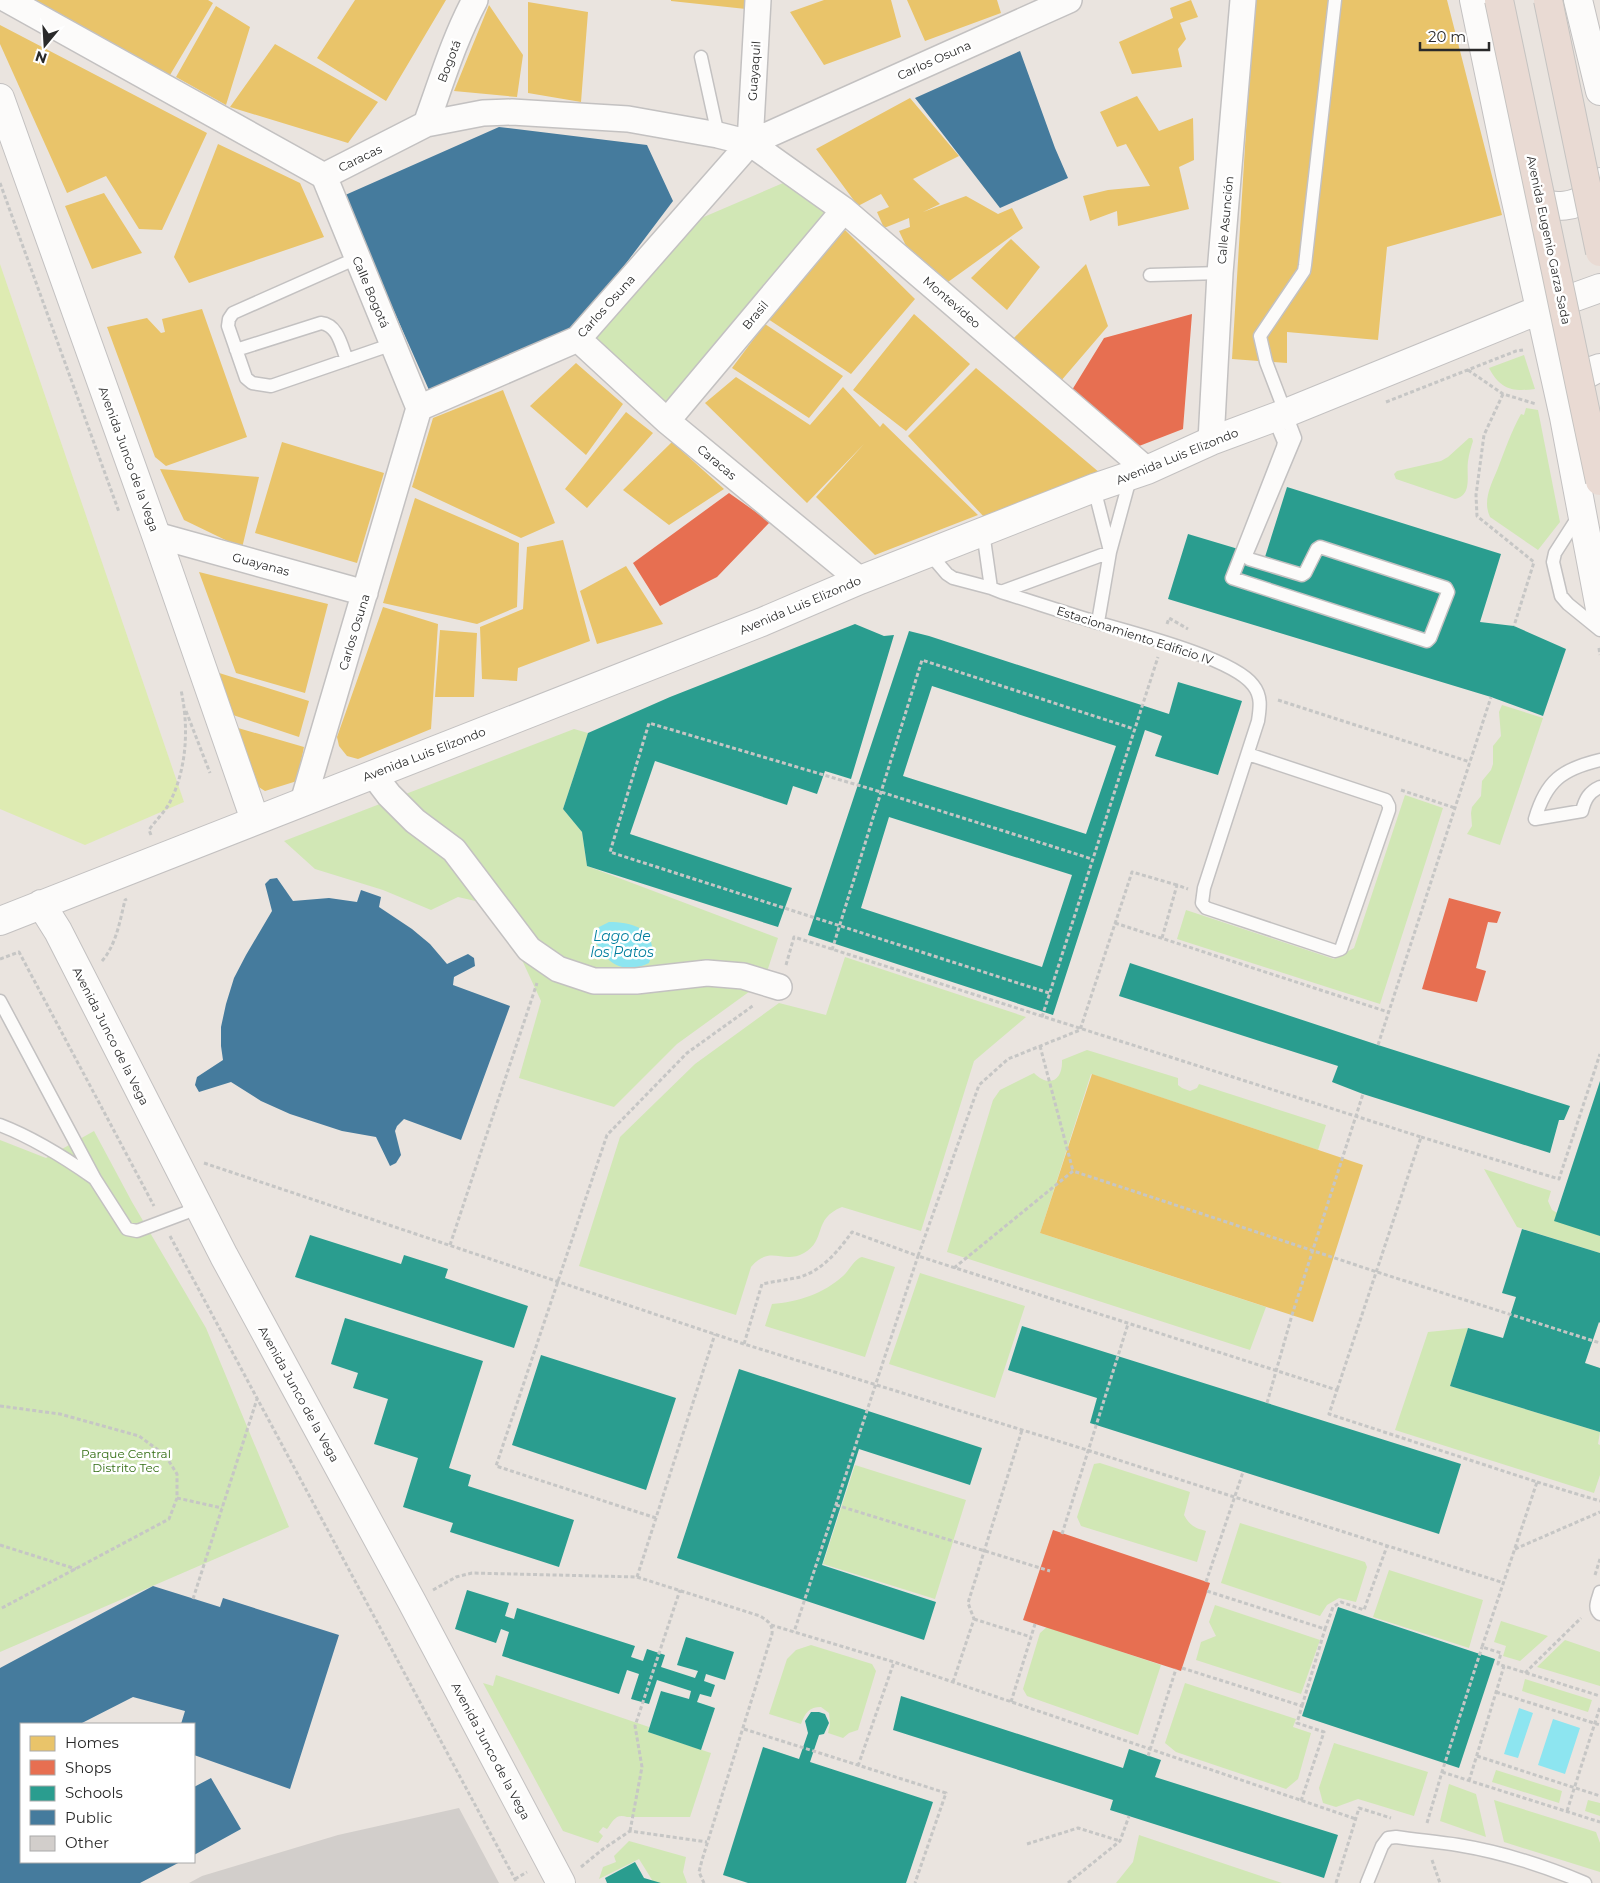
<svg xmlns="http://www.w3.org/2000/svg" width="1600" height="1883" font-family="Montserrat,sans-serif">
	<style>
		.green { fill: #d1e7b5 }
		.pitch { fill: #deebb2 }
		.water { fill: #8de5f0 }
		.homes { fill: #e9c46a }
		.shops { fill: #e76f51 }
		.schools { fill: #2a9d8f; fill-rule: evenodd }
		.public { fill: #457b9d }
		.building { fill: #d2cecb }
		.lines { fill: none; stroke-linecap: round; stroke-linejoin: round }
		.lane-casing { stroke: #c3c1c1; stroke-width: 15 }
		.street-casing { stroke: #c3c1c1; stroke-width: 28 }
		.secondary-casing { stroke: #c3c1c1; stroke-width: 30 }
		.path { stroke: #c6c6c5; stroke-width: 3; stroke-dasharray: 4 2.5; stroke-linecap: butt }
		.lane { stroke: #fcfbfa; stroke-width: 12 }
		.street { stroke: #fcfbfa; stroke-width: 25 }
		.secondary { stroke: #fcfbfa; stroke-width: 28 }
		.highway-bridge-casing { stroke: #c5c3c1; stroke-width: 30; stroke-linecap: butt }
		.highway-bridge { stroke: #e9dad3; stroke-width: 28 }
		.labels { text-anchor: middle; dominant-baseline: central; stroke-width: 5; stroke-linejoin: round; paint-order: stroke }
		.street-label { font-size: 12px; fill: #2a2a2a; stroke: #fff }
		.park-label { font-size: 12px; fill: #336e14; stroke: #fff }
		.water-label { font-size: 14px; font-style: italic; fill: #037f9f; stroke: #fff }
	</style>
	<rect width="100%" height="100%" fill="#eae4df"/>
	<path class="green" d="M797,177L844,210L667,421L578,339L671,231Z
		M1524,355L1535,389C1512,392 1500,389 1489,368Z
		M1526,408L1538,410L1560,522L1538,550L1490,517C1482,500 1492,483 1498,468C1505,450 1511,432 1521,414L1524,415Z
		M1469,438H1472L1473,441C1471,447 1469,454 1468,461C1466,475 1473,495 1455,499L1396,479L1394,474L1397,471L1441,461L1448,457Z
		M1502,705L1543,718L1500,845L1467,834L1472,826L1471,813L1472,807L1481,796L1482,781L1491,770L1493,764V746L1501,736L1499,712Z
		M574,729L588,733L563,809L582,832L587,866L778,938L764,981L677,1044L614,1107L519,1078L541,1001L497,906L458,897L431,910L383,890L315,869L284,841Z
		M1405,795L1443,808L1380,1004L1177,939L1186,910L1334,959L1354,948Z
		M845,957L1026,1017L974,1061L921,1231L842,1207C812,1219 827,1240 804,1253C783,1265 770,1244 751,1267L736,1315L579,1266L620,1137L695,1064L779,1003L826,1015Z
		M1087,1050L1178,1078V1085L1182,1088L1190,1091L1197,1088L1199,1084L1326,1125L1318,1150L1091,1074L1040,1233L1266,1307L1250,1350L947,1252L993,1100L1000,1090L1034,1073C1049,1088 1063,1081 1062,1060Z
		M94,1131L132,1202L206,1328L289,1527L0,1652V1140L46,1158Z
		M1484,1169L1551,1191L1548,1201L1552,1210L1600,1236V1253L1517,1227Z
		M862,1257L895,1267L865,1357L765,1326L772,1304C798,1302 823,1294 843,1276C849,1271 854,1259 862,1257Z
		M920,1273L1025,1306L995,1398L889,1364Z
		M1468,1328L1450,1386L1600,1432L1598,1444L1600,1445V1475L1594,1493L1395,1430L1428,1332Z
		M1100,1463L1190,1492L1184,1515C1190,1526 1195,1528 1206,1531L1197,1562L1081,1526L1077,1517L1094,1464Z
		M855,1465L966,1500L935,1599L823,1564Z
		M1240,1523L1365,1562L1367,1567L1356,1602L1339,1598L1327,1605L1320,1616L1221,1583Z
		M1389,1570L1483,1600L1469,1648L1373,1617Z
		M1215,1605L1320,1640L1301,1694L1196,1660L1201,1642L1216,1636L1209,1622Z
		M1501,1621L1548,1636L1520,1661L1503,1656L1506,1646L1494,1642Z
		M1047,1627L1161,1665L1138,1735L1027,1696L1023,1689L1040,1633Z
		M1565,1640L1600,1652V1686L1537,1667Z
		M811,1645L872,1664L876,1671L858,1730L849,1733L843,1738L828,1733L830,1724L829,1713L821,1707C809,1707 805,1713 801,1724L769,1714L787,1659L796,1650Z
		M496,1675L649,1727L648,1732L711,1753L690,1817H627C616,1813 613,1821 607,1829L603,1827L599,1832L603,1836L598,1843L563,1831L483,1683L493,1686Z
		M1525,1679L1592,1700L1588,1712L1522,1691Z
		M1185,1683L1296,1719L1293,1727L1311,1733L1298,1779L1286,1789L1176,1752L1165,1743Z
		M1334,1743L1428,1772L1414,1816L1358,1799L1336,1807L1323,1803L1319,1788Z
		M1496,1770L1562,1791L1559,1803L1492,1782Z
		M1449,1784L1476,1794L1486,1837L1440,1821Z
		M1494,1800L1596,1832L1600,1843V1872L1504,1842Z
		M1588,1800L1600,1803V1816L1585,1811Z
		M1139,1835L1282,1883H1116L1133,1862Z
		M629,1841L686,1857L683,1872L687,1883H654L639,1859L599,1879L603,1867L616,1862L614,1856Z"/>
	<path class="pitch" d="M0,264L184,802L85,845L0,809Z"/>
	<path class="water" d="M609,922C635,922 661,931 649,963C624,975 606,964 595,940L599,927Z
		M1519,1708L1533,1713L1518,1758L1504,1754Z
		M1553,1719L1580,1728L1565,1774L1538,1765Z"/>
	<path class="homes" d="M28,0H208L213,3L170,75Z
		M355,0H446L386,101L317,58Z
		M671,0H746V9L671,1Z
		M824,0H891L901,37L824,65L790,12Z
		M907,0H997L1001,13L925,41Z
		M1191,0L1198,17L1180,23L1186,39L1178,49L1182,67L1132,74L1119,42L1173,18L1170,8Z
		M1254,0H1447L1502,215L1387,247L1378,340L1287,332V363L1232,359Z
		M528,2L588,12L581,102L528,93Z
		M489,5L523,55L517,97L454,91Z
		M216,6L250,27L226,105L176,77Z
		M0,25L207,133L162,230L139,229L106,176L67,193L0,44Z
		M275,44L378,102L348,143L230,107Z
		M1137,96L1159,131L1193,118L1194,160L1179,167L1189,209L1118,226L1117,211L1090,221L1083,196L1108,190L1150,186L1126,144L1117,147L1100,112Z
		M910,98L959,156L913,179L940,204L923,212L966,196L998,214L1012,208L1023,228L948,282L907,248L899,231L910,227L909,218L884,228L877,212L889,207L881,194L858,206L816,149Z
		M218,144L300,183L324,237L189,283L174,257Z
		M104,193L142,253L92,269L65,206Z
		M845,230L915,299L851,374L768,319Z
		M1011,239L1040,267L1007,310L971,278Z
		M1086,264L1108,326L1060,382L1013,339Z
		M202,309L247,437L166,466L155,457L107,327L147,318L161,333L165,332L162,319Z
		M914,314L970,364L906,431L853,390Z
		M765,324L843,376L809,418L732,368Z
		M576,363L623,404L586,455L530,406Z
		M976,368L1100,473L985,518L908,436Z
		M736,377L810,425L843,387L880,427L883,423L978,515L875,555L816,497L864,444L807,503L705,403Z
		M503,390L555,523L521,538L412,487L433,418Z
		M626,412L653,433L587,508L565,489Z
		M282,442L384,473L357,563L255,533Z
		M672,442L724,489L669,525L623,490Z
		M160,469L259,477L242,548L184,520Z
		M415,498L519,543L517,607L477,624L383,603Z
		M563,540L590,641L518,668L517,681L482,679L480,627L523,609L527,547Z
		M626,566L663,624L597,644L580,591Z
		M199,572L328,604L305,693L236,673Z
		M383,607L438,624L431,729L358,759L347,756L339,746L337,737Z
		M440,630L477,633L474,697H435Z
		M216,672L309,701L299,737L233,715Z
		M238,728L304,747L297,781L265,791L257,786Z
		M1092,1074L1363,1165L1313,1322L1040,1233Z"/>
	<path class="shops" d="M1192,314L1183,429L1134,448L1072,390L1104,338Z
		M729,493L770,522L717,577L660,606L633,563Z
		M1449,898L1501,912L1497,923L1488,922L1476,968L1486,971L1477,1002L1422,989Z
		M1053,1530L1210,1583L1181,1671L1023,1620Z"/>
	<path class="schools" d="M1287,487L1501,554L1480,622L1514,626L1566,649L1543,716L1491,697L1168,599L1188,534L1265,557Z
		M855,624L884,636L894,635L851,779L825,771L817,794L793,786L787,805L655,761L630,834L792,888L778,927L587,866L582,832L563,809L588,733L670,697Z
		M909,631L929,636L1169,714L1178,682L1242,701L1218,775L1155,756L1162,736L1145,730L1053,1015L808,935ZM932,686L1116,746L1086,834L903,776ZM889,817L1072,875L1042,967L861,908Z
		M1130,963L1378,1045L1570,1106L1564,1120H1559L1550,1153L1363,1094L1332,1082L1338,1066L1119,996Z
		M1600,1081V1236L1554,1221Z
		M1522,1229L1600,1253V1323L1599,1322L1585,1363L1600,1368V1432L1450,1386L1468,1328L1503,1338L1516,1297L1502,1293Z
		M310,1235L401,1264L404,1255L448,1269L445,1278L528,1306L514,1348L295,1277Z
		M345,1318L483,1361L449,1468L471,1475L468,1486L574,1520L559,1567L450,1532L453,1523L403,1507L418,1458L374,1444L388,1399L353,1388L358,1373L331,1364Z
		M1022,1326L1461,1464L1439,1534L1090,1423L1097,1398L1008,1370Z
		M541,1355L676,1398L646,1490L512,1445Z
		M739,1369L982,1448L970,1485L859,1449L822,1565L936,1602L924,1640L677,1558Z
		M467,1590L509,1603L505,1616L514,1619L517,1608L635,1646L631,1657L643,1661L647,1649L665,1655L661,1667L695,1678L698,1671L677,1665L686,1637L734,1652L725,1680L706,1674L704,1681L715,1685L711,1697L700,1694L697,1702L715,1708L701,1750L648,1732L661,1691L689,1699L691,1691L657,1680L649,1704L631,1699L639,1674L627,1670L619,1694L502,1656L509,1632L501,1629L496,1643L455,1629Z
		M1338,1607L1495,1659L1459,1768L1302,1716Z
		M901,1696L1123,1768L1129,1749L1161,1760L1155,1777L1338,1835L1324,1878L1110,1810L1113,1800L893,1730Z
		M811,1712H819L825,1714L829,1723L824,1734L819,1735L810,1762L933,1802L906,1883H748L723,1875L763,1747L799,1759L808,1733L805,1721Z
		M635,1862L644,1878L661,1883H607L605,1878Z"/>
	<path class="public" d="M1020,51L1055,148L1068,178L1000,208L915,98Z
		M499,127L647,145L673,201L578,327L429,390L343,196Z
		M277,878L293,901L329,898L357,902L361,890L381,897L379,907L412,929L430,944L447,964L468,954L474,958L475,966L454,977L453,985L510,1006L461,1140L404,1119L397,1126L395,1131L401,1155L396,1163L390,1166L376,1137L342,1131L290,1114L261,1101L231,1082L199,1092L195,1085L197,1077L223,1060L221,1046V1027L226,1004L234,978L246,955L272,911L265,884L270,879Z
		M153,1586L220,1607L223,1598L339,1635L290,1789L194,1755V1724H181L185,1711L133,1697L80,1724H21V1862H180L140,1883H0V1668Z
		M211,1778L241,1829L194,1855V1787Z"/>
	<path class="building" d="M459,1808L499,1883H189L202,1876L338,1835Z"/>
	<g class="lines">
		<defs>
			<path id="lane" d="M701,57L718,135
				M357,258L233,313L229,319L228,326L246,378L252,383L271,386L393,344
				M1150,275L1220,273
				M236,350L321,323C338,325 341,345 347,360
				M1274,418L1284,442L1283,447L1232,578L1427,641L1430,638L1448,592L1446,588L1320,547L1317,549L1305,573L1302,575L1249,559L1246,555L1295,438L1266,362L1260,336L1304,271L1305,265L1335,0
				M1094,488L1110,551
				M1580,514L1555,553L1553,562L1561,596L1568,604L1600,630
				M983,532L991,588L1001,592L1110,552L1098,622
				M1110,552L1131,475
				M929,553L947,574L953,578L991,588
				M1001,592C1033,602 1066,613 1099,623C1133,633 1233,658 1253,685C1262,696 1260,708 1258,721L1204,888L1202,903L1206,908L1335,951L1341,949L1389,810V806L1386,800L1248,754
				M1600,760C1562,769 1546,781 1535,819L1582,811C1585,799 1589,792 1600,787
				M0,1001L95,1179L127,1229L137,1231L185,1213L198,1206
				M0,1125C34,1138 64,1157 94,1178
				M1600,1592C1598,1600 1593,1608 1600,1614
				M1367,1883L1382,1846L1388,1838L1396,1837C1417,1840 1438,1842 1458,1845C1501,1852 1545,1866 1585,1883"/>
			<path id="street" d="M8,0L324,176
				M426,124C441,83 454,39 475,0
				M750,143L758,0
				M324,176L426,124L483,113L512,112L628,119L718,135L750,143L844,210L1147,470
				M324,176L419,408
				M578,339L667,421L860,580
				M419,408L578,339L750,143L1069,0
				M667,421L844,210
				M1211,441L1220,273L1243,0
				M156,535L365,593
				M373,774L389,795L415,821L454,850L529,949L558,969L594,981H636L707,973L743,976L779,987
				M303,802L419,408"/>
			<path id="secondary" d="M1474,0L1510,174L1564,417L1600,609
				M1578,0L1600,91
				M0,98L156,535L255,820
				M1523,194C1548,212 1583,211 1600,182
				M1567,398C1573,383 1586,372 1600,368
				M41,904L58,931L224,1256L412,1602L561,1883
				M0,921L762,622L860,580L1094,488L1147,470L1211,441L1286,413L1539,310L1600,288"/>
		</defs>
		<use href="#lane" class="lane-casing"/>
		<use href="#street" class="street-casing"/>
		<use href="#secondary" class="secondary-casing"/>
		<path class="path" d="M0,183L119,512
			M1468,370L1503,394L1536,404
			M1503,394L1484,435L1476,495L1477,516L1534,562L1514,626
			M1386,402L1516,351L1523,350
			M1167,624L1169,618L1188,629
			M1599,648L1600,655
			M1278,700L1470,762
			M186,711L210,773
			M1401,790L1455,808
			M151,835L149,830C155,821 165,812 170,802C187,768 189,727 181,690
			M1177,885L1132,872L1080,1030L1008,1059L979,1085L918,1256L1337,1390L1329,1414L1537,1482L1482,1647L1501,1653L1498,1664L1504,1666
			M1115,923L1388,1012
			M1162,938L1177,885L1188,889
			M832,950L922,660L1134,729
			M0,959L19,952L154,1206
			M102,961C116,945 120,921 125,900L127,899
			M786,965L794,937L1421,1137L1337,1390
			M1049,993L610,852L649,723L881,792L1092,859
			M1042,1017L1158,657
			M1378,1045L1491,697
			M1040,1046L1073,1171
			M1421,1137L1559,1179L1600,1054
			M204,1163L744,1344L1087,1450L1504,1583
			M170,1236L517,1883
			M450,1245L537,983
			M954,1268L1073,1171L1377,1272L1600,1343
			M744,1344L762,1284C775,1281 788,1280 800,1277C823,1270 839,1250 852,1232L918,1256L794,1632
			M1267,1403L1292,1315L1363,1094
			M0,1406L60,1414L139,1436L165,1455L177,1474V1498L169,1519L0,1609
			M1537,1482L1600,1501
			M177,1498L222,1508
			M836,1505L1050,1571
			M656,1518L496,1466L607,1135L687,1053L754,1005
			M1062,1534L1128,1324
			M0,1545L76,1569
			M1515,1549L1600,1512
			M1595,1575L1600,1559
			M637,1577L715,1334
			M1206,1582L1243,1472
			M433,1590L456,1577L472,1573L637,1577L760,1616C768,1621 773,1624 772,1634L702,1860L699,1872L704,1883
			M1207,1591L1325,1629L1333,1607L1341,1602L1364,1610L1387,1546
			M193,1599L257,1399
			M974,1619L1031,1637
			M771,1625L894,1662L1356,1819
			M1182,1668L1302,1706L1297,1723L1324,1732L1301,1801
			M1525,1673L1581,1618
			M953,1682L974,1619L968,1603L1022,1430
			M1496,1692L1600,1725
			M1011,1702L1035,1624
			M1302,1706L1325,1629
			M744,1729L946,1793L915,1883
			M1148,1756L1176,1669
			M1477,1756L1600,1796
			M858,1766L894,1662
			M1442,1772L1600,1822
			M1469,1781L1504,1666L1600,1696
			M1567,1811L1600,1707
			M1427,1823L1442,1772L1482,1647
			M630,1831L642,1767L635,1726L680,1590
			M1027,1844L1078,1828L1120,1841
			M1432,1860L1440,1883
			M581,1867L603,1849L630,1831L707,1842
			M515,1879L527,1872
			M1068,1883L1120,1841L1129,1816
			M1336,1883L1359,1808L1391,1818"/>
		<use href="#lane" class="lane"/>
		<use href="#street" class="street"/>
		<use href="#secondary" class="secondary"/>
		<defs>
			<path id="highway-bridge" d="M1499,0L1600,481
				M1548,0L1600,252"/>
		</defs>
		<use href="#highway-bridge" class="highway-bridge-casing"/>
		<use href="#highway-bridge" class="highway-bridge"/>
	</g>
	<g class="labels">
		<g class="street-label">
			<text transform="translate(934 60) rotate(-24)">Carlos Osuna</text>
			<text transform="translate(449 61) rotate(-69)">Bogotá</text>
			<text transform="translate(754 71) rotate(-86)">Guayaquil</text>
			<text transform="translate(360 158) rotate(-26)">Caracas</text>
			<text transform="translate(1225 220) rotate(-85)">Calle Asunción</text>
			<text transform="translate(1549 240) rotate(78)">Avenida Eugenio Garza Sada</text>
			<text transform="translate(371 292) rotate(67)">Calle Bogotá</text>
			<text transform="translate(952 302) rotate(41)">Montevideo</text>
			<text transform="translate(606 306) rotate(-48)">Carlos Osuna</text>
			<text transform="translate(755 315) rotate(-50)">Brasil</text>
			<text transform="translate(1177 456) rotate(-22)">Avenida Luis Elizondo</text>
			<text transform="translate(129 459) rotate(70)">Avenida Junco de la Vega</text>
			<text transform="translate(717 462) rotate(40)">Caracas</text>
			<text transform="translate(261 564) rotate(15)">Guayanas</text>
			<text transform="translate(800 605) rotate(-23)">Avenida Luis Elizondo</text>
			<text transform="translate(354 632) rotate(-73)">Carlos Osuna</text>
			<text transform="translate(1135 635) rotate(18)">Estacionamiento Edificio IV</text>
			<text transform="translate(424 754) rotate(-21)">Avenida Luis Elizondo</text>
			<text transform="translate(111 1036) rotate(63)">Avenida Junco de la Vega</text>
			<text transform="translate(299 1394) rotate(61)">Avenida Junco de la Vega</text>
			<text transform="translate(491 1751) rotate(62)">Avenida Junco de la Vega</text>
		</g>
		<g class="park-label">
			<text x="126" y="1453">Parque Central<tspan x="126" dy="14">Distrito Tec</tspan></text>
		</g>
		<g class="water-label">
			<text x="622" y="936">Lago de<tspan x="622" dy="16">los Patos</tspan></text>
		</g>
	</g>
	<rect x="20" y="1723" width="175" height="140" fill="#ffffff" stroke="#aaaaaa"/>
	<rect x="30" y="1736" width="25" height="15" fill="#e9c46a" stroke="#aaaaaa"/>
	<text x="65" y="1748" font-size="15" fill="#2a2a2a">Homes</text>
	<rect x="30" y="1760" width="25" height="15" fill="#e76f51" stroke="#aaaaaa"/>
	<text x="65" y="1773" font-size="15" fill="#2a2a2a">Shops</text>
	<rect x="30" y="1786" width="25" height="15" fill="#2a9d8f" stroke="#aaaaaa"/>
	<text x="65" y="1798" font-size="15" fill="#2a2a2a">Schools</text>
	<rect x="30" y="1810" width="25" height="15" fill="#457b9d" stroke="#aaaaaa"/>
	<text x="65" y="1823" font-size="15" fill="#2a2a2a">Public</text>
	<rect x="30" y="1836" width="25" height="15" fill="#d2cecb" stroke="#aaaaaa"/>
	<text x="65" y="1848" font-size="15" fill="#2a2a2a">Other</text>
	<g transform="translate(45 45) rotate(198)" stroke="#ffffff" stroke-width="4" paint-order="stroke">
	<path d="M0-4L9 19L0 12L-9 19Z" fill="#2a2a2a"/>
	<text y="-8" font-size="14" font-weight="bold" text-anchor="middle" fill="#2a2a2a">N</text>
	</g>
	<path d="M1420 42v8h69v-8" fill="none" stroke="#2a2a2a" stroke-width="2.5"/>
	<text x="1428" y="42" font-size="15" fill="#2a2a2a" stroke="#ffffff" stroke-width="4" paint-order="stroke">20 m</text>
</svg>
